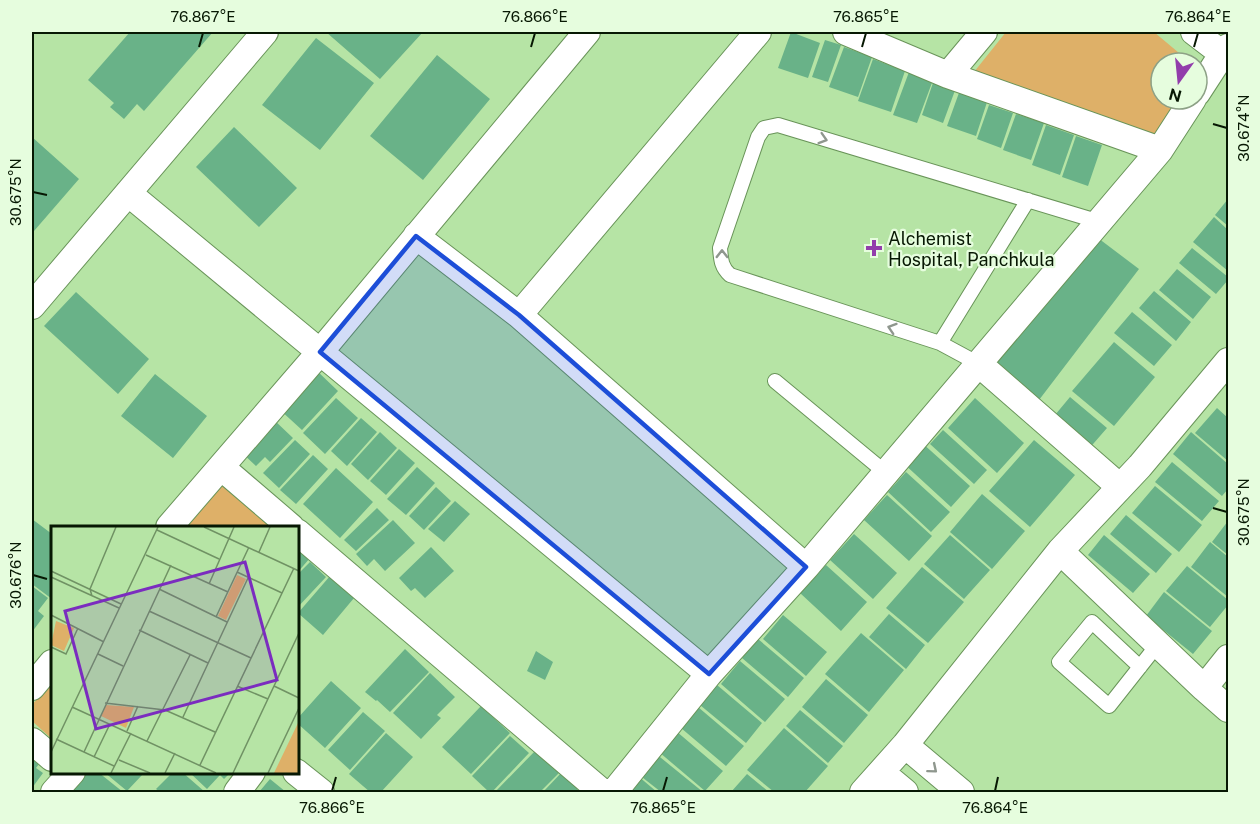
<svg xmlns="http://www.w3.org/2000/svg" width="1260" height="824" font-family="'Public Sans',sans-serif">
	<style>
		.green { fill: #deb068 }
		.building { fill: #69b288 }
		.lines { fill: none; stroke-linecap: round; stroke-linejoin: round }
		.service-casing { stroke: #699459; stroke-width: 16 }
		.minor-casing { stroke: #699459; stroke-width: 28 }
		.service { stroke: #fff; stroke-width: 14 }
		.minor { stroke: #fff; stroke-width: 26 }
		.oneway { stroke: #8f978e }
		.marked { fill: #1d4ed8; fill-opacity: 0.2; stroke: #1d4ed8; stroke-width: 4.5; stroke-linejoin: round }
		.ticks { fill: none; stroke: #071803; stroke-width: 2 }
		.poi-dot { fill: #923dab; stroke: #e6fdde; stroke-width: 2 }
		.labels { text-anchor: middle; dominant-baseline: central; stroke-width: 4.5; stroke-linejoin: round; paint-order: stroke }
		.poi-label { font-size: 18px; fill: #071803; stroke: #e6fdde; text-anchor: start }
		.inset-road { fill: none; stroke: #709264; stroke-width: 1.5 }
		.view { fill: #7b2cbf; fill-opacity: 0.15; stroke: #7b2cbf; stroke-width: 3 }
		.inset-edge { fill: none; stroke: #071803; stroke-width: 3 }
		.neatline { fill: none; stroke: #071803; stroke-width: 2 }
		.ticks-label { font-size: 15px; text-anchor: middle; fill: #071803 }
	</style>
	<rect width="100%" height="100%" fill="#b6e4a5"/>
	<path class="green" d="M1006,32H1154L1191,63H1161V99H1184L1153,136L974,72Z
		M222,483L270,524L267,527H184Z
		M52,681V739L32,721V705Z"/>
	<path class="building" d="M130,32H213L144,111L137,104L124,119L110,107L114,103L88,80Z
		M326,32H423L380,79Z
		M791,32L820,43L808,78L778,68Z
		M316,38L374,83L320,150L262,105Z
		M825,40L841,45L828,82L812,77Z
		M844,47L872,57L858,97L829,87Z
		M437,55L490,99L423,180L370,136Z
		M873,59L905,71L891,112L858,101Z
		M909,72L933,80L917,123L893,115Z
		M935,77L957,85L943,123L922,115Z
		M960,90L988,99L976,136L947,126Z
		M989,105L1013,113L1001,148L977,139Z
		M1016,114L1044,123L1031,160L1003,150Z
		M1046,125L1074,135L1060,175L1032,165Z
		M234,127L297,188L259,227L196,167Z
		M1076,136L1102,145L1088,186L1062,177Z
		M32,137L79,179L34,231L32,230Z
		M1228,199V226L1215,215Z
		M1214,217L1228,230V271L1193,242Z
		M1094,235L1139,269L1039,400L994,366Z
		M1192,248L1228,277V280L1216,294L1179,263Z
		M1177,269L1211,297L1193,319L1159,290Z
		M1154,291L1191,322L1176,341L1139,308Z
		M76,292L149,359L118,394L44,326Z
		M1132,312L1172,345L1154,366L1114,333Z
		M1114,342L1155,377L1114,426L1072,391Z
		M315,369L338,391L302,430L279,409Z
		M155,374L207,416L173,458L121,416Z
		M1070,397L1107,428L1087,451L1050,421Z
		M336,398L358,418L325,454L303,433Z
		M975,398L1024,443L997,473L948,428Z
		M1217,408L1228,418V461L1195,433Z
		M361,418L377,432L347,466L331,451Z
		M273,419L293,438L270,462L265,457L256,466L241,452Z
		M943,430L987,470L974,484L930,444Z
		M380,432L397,448L368,480L351,464Z
		M1191,432L1228,464V489L1222,496L1173,454Z
		M295,440L310,454L279,488L263,473Z
		M1034,440L1075,475L1030,527L989,491Z
		M921,442L970,486L951,507L902,462Z
		M399,449L415,463L386,495L370,481Z
		M313,455L328,469L296,504L280,490Z
		M1172,462L1219,501L1202,521L1155,482Z
		M417,467L435,483L406,515L387,499Z
		M336,468L373,502L340,538L303,504Z
		M906,472L950,512L931,532L888,492Z
		M1155,486L1202,525L1179,552L1132,513Z
		M436,487L451,501L424,530L409,516Z
		M982,494L1025,531L992,569L950,532Z
		M887,495L932,536L909,561L864,520Z
		M455,501L470,514L444,542L428,529Z
		M377,508L389,520L356,551L344,540Z
		M1126,515L1172,554L1156,573L1110,534Z
		M32,519L52,534V599L32,584Z
		M393,520L415,543L385,571L374,559L367,566L356,554Z
		M1228,521V555L1212,542Z
		M854,534L897,573L873,599L830,560Z
		M950,535L990,570L964,599L924,564Z
		M1104,535L1150,574L1133,593L1088,555Z
		M1210,542L1228,557V597L1191,567Z
		M297,546L310,558L297,573Z
		M431,547L454,571L425,598L415,588L411,591L399,578Z
		M310,562L326,577L297,608V575Z
		M826,565L867,602L841,631L800,593Z
		M1187,566L1228,600V605L1210,627L1166,591Z
		M922,567L964,602L928,643L886,608Z
		M330,576L354,598L323,635L298,613Z
		M32,586L48,598L38,611L44,616L32,632Z
		M1164,592L1212,631L1193,654L1146,616Z
		M889,614L925,645L906,669L869,637Z
		M783,615L827,652L806,676L763,639Z
		M861,633L904,670L869,712L825,674Z
		M758,639L804,678L788,697L742,658Z
		M405,649L429,672L390,712L377,700L376,701L365,692Z
		M536,651L553,662L545,680L527,671Z
		M740,661L785,699L765,722L721,684Z
		M430,673L455,697L437,715L441,718L421,739L393,713Z
		M826,679L868,715L844,743L802,707Z
		M331,681L361,708L325,748L297,723V719Z
		M717,685L762,723L746,743L700,705Z
		M481,706L510,733L471,774L442,747Z
		M698,707L744,746L726,766L681,728Z
		M800,710L843,746L828,763L786,726Z
		M363,712L385,731L350,770L328,750Z
		M784,728L828,766L805,792H774L747,770Z
		M676,731L723,771L705,791L659,752Z
		M386,733L413,757L381,792H370L349,774Z
		M510,736L529,753L492,792H489L472,776Z
		M32,745L46,755L36,768L43,773L32,788Z
		M535,751L559,773L540,792H495Z
		M655,753L703,792H661L638,774Z
		M79,772H98L123,792H75L67,786Z
		M104,772H140L143,774L127,791Z
		M173,772H182L205,792H160L156,789Z
		M189,772H231L224,779L220,775L207,789Z
		M562,772L579,788L575,792H543Z
		M747,774L769,792H731Z
		M638,776L657,792H624Z
		M270,779L286,792H259Z"/>
	<g class="lines">
		<defs>
			<path id="service" d="M940,343L1028,200
				M979,364L940,343L730,275C721,267 721,259 720,248L758,137L764,128L778,125L1100,222
				M775,381L886,473
				M1140,667L1092,622L1059,662L1109,706L1158,644"/>
			<path id="minor" d="M846,32L948,75L1160,150
				M1194,32L1228,58
				M948,75L984,32
				M1197,93L1223,53L1228,47
				M128,193L709,674
				M416,236L519,315L806,567
				M32,306L265,32
				M519,315L758,32
				M979,364L1120,487
				M221,467L291,527
				M169,527L320,352L587,32
				M297,532L602,792
				M1060,551L1204,688L1228,709
				M32,687L52,663
				M1204,688L1228,658
				M32,741L52,758
				M905,745L961,792
				M296,772L321,792
				M881,772L905,792
				M54,792L72,772
				M237,792L252,772
				M614,792L709,674L806,567L1160,150L1193,99
				M863,792L905,745L1060,551L1140,466L1228,361"/>
		</defs>
		<use href="#service" class="service-casing"/>
		<use href="#minor" class="minor-casing"/>
		<use href="#service" class="service"/>
		<use href="#minor" class="minor"/>
	</g>
	<defs><path id="oneway-chevron" d="M-2-3.5L2.5 0L-2 3.5" fill="none" stroke-width="1.6" stroke-linecap="round" stroke-linejoin="round" transform="scale(1.5)"/></defs>
	<g class="oneway">
		<use href="#oneway-chevron" transform="translate(823 139) rotate(17)"/>
		<use href="#oneway-chevron" transform="translate(722 254) rotate(-90)"/>
		<use href="#oneway-chevron" transform="translate(892 328) rotate(-162)"/>
		<use href="#oneway-chevron" transform="translate(933 769) rotate(40)"/>
	</g>
	<path class="marked" d="M416,236L519,315L806,567L709,674L320,352Z"/>
	<path class="ticks" d="M199,47L203,33M531,47L535,33M862,47L866,33M1194,47L1198,33M1213,124L1227,128M33,192L47,195M1213,508L1227,512M33,575L47,579M332,791L336,777M663,791L667,777M995,791L998,777"/>
	<path class="poi-dot" d="M871 239h6v6h6v6h-6v6h-6v-6h-6v-6h6z"/>
	<g class="labels">
		<g class="poi-label">
			<text x="888" y="238">Alchemist<tspan x="888" dy="21">Hospital, Panchkula</tspan></text>
		</g>
	</g>
	<g transform="translate(51 526)">
		<rect width="248" height="248" fill="#b6e4a5"/>
		<path d="M186,49L195,53L175,94L167,90ZM5,95L23,102L13,125L0,119ZM55,179L83,181L75,202L50,190ZM247,197V247H223Z" fill="#deb068"/>
		<path class="inset-road" d="M153,1L248,45M106,4L168,33M208,26L219,1M95,29L177,66M0,45L70,78M186,46L231,67M0,51L68,82M158,58L183,1M108,63L176,96M41,70L39,63L65,1M98,85L200,132M0,89L53,116M165,91L198,21M88,104L157,137M0,121L15,128L27,102M47,128L72,140M186,160L217,173M223,160L248,172M54,177L114,184L164,206M21,181L165,247M132,191L197,52M76,205L87,180M5,213L63,240M96,215L139,129M0,226L107,1M33,226L120,39M43,231L59,198M68,234L99,247M149,239L243,42M60,247L80,207M114,247L124,227M182,247L248,107M217,247L248,182"/>
		<path class="view" d="M194,36L226,154L45,203L14,85Z"/>
		<rect width="248" height="248" class="inset-edge"/>
	</g>
	<rect width="1260" height="824" fill="none" stroke="#e6fdde" stroke-width="66"/>
	<g transform="translate(1179 81) rotate(195)"><circle r="28" fill="#e6fdde" stroke="#8da186" stroke-width="1.5"/>
	<path d="M0-4.5L10 22L0 15L-10 22Z" fill="#923dab"/>
	<text y="-9" font-size="16" font-weight="bold" text-anchor="middle" fill="#071803">N</text>
	</g>
	<rect x="33" y="33" width="1194" height="758" class="neatline"/>
	<g class="ticks-label">
		<text x="203" y="22">76.867°E</text>
		<text x="535" y="22">76.866°E</text>
		<text x="866" y="22">76.865°E</text>
		<text x="1198" y="22">76.864°E</text>
		<text transform="translate(1244 128) rotate(-90)" y="5">30.674°N</text>
		<text transform="translate(16 192) rotate(-90)" y="5">30.675°N</text>
		<text transform="translate(1244 512) rotate(-90)" y="5">30.675°N</text>
		<text transform="translate(16 575) rotate(-90)" y="5">30.676°N</text>
		<text x="332" y="813">76.866°E</text>
		<text x="663" y="813">76.865°E</text>
		<text x="995" y="813">76.864°E</text>
	</g>
</svg>
